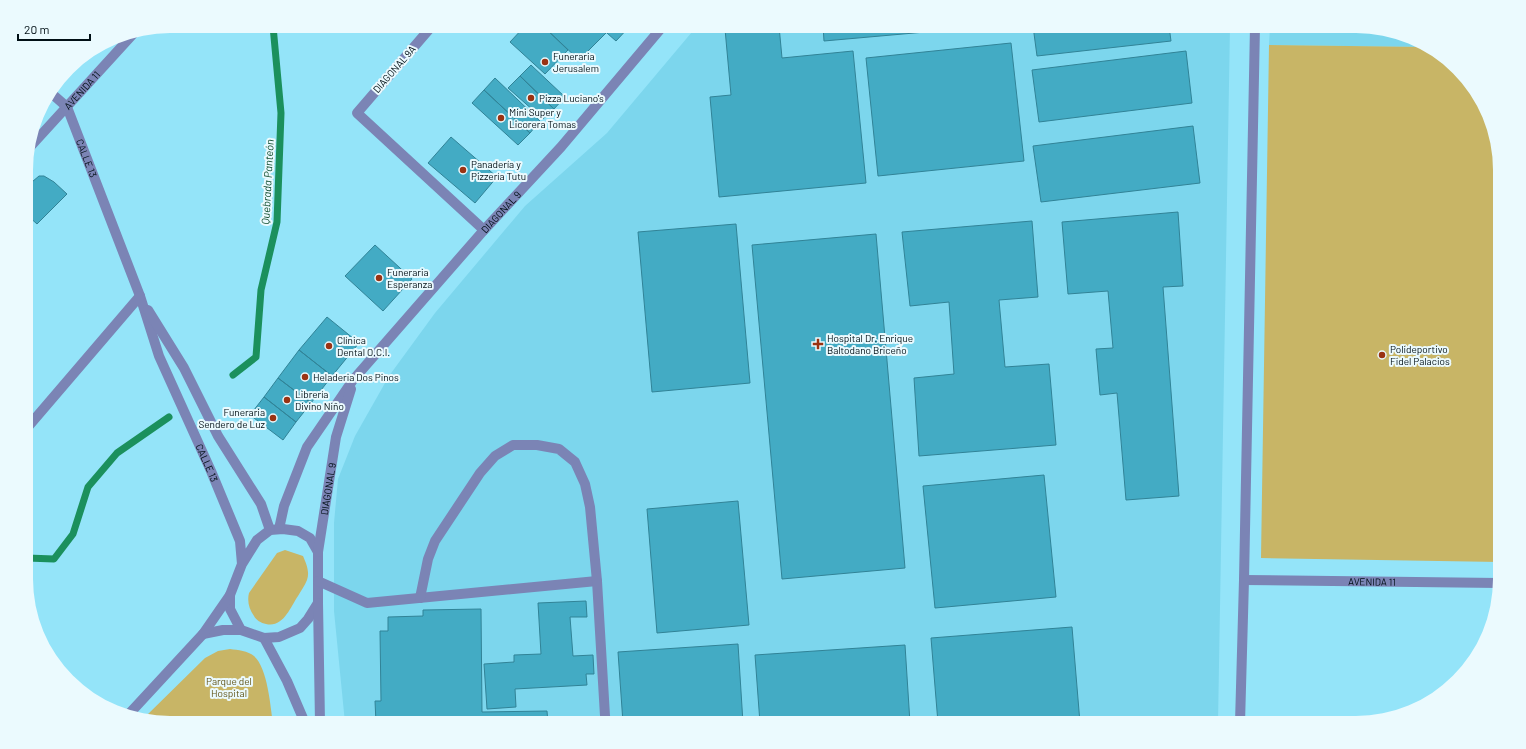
<svg xmlns="http://www.w3.org/2000/svg" width="1526" height="749" font-family="Barlow,sans-serif">
	<style>
		.built { fill: #7cd6ed }
		.green { fill: #c8b566 }
		.lines { fill: none; stroke-linecap: round; stroke-linejoin: round }
		.stream { stroke: #1b905d; stroke-width: 7 }
		.building { fill: #43abc4; stroke: #318397 }
		.minor { stroke: #7b84b5; stroke-width: 10 }
		.poi-dot { fill: #9a3313; stroke: #ebfafe; stroke-width: 1.5 }
		.labels { text-anchor: middle; dominant-baseline: central; stroke-width: 4; stroke-linejoin: round; paint-order: stroke }
		.poi-label { font-size: 10px; fill: #000f15; stroke: #ebfafe; text-anchor: start }
		.street-label { font-size: 10px; fill: #000f15; stroke: #ebfafe }
		.park-label { font-size: 10px; fill: #625519; stroke: #ebfafe }
		.water-label { font-size: 11px; font-style: italic; fill: #114d2e; stroke: #ebfafe }
	</style>
	<rect width="100%" height="100%" fill="#94e4f9"/>
	<path class="built" d="M697,26H1230L1218,723H345L334,611V523L338,479L355,436L389,376L435,313L525,206L607,133Z
		M1270,26H1356L1420,41L1427,47L1269,45Z"/>
	<path class="green" d="M1269,45L1427,47L1476,90L1499,151L1500,562L1261,558Z
		M285,550L303,556C306,563 310,572 307,580C305,585 301,591 298,596C290,608 283,628 266,624C261,623 256,620 254,616C249,609 247,601 249,593L277,553Z
		M230,649C238,650 248,651 254,656C268,669 270,705 273,723H170L145,717L205,658L218,651Z"/>
	<g class="lines">
		<path class="stream" d="M233,375L256,357L261,290L277,222L281,113L273,26
			M27,558L54,559L73,534L88,487L117,453L169,417"/>
	</g>
	<path class="building" d="M525,26H543L568,50L545,74L510,42Z
		M543,26H599L606,33L579,60Z
		M599,26H630L616,41Z
		M756,26H779L782,58L853,51L866,183L719,197L710,97L731,95L725,29Z
		M823,26H993L824,41Z
		M1033,26H1169L1171,41L1037,56Z
		M1011,43L1024,161L878,176L866,58Z
		M1186,51L1192,103L1039,122L1032,70Z
		M531,65L565,97L554,109L520,76Z
		M520,76L554,109L543,119L508,88Z
		M495,78L540,121L530,133L484,90Z
		M484,90L530,133L518,145L472,103Z
		M1193,126L1200,183L1041,202L1033,146Z
		M451,137L497,177L475,203L428,163Z
		M39,176H44L54,182L67,194L37,224L26,214V187Z
		M1178,212L1183,286L1163,287L1179,496L1126,500L1117,393L1100,395L1096,349L1113,348L1108,291L1068,294L1062,222Z
		M1032,221L1038,297L999,300L1005,367L1049,364L1056,445L919,456L914,378L954,374L949,302L910,306L902,232Z
		M736,224L750,383L652,392L638,232Z
		M876,234L905,568L782,579L752,245Z
		M375,245L412,279L383,311L345,276Z
		M327,317L359,343L332,376L299,350Z
		M299,350L332,376L311,403L278,378Z
		M278,378L311,403L296,422L264,397Z
		M264,397L296,422L283,440L250,415Z
		M1044,475L1056,597L935,608L923,486Z
		M738,501L749,625L657,633L647,509Z
		M586,601L587,617H570L573,656L593,655L594,674H586L587,685L515,689L516,707L487,709L484,664L514,662V655L541,654L538,603Z
		M481,609L482,712L547,711L548,723H376L375,701H381L380,631H388V617L423,616V610Z
		M1072,627L1080,723H938L931,638Z
		M738,644L743,723H623L618,652Z
		M905,645L910,723H760L755,655Z"/>
	<g class="lines">
		<g class="minor">
			<path d="M432,26L357,113L484,230"/>
			<path id="s1" d="M51,93L67,107L140,296L159,356L211,471L240,541L242,564L230,595V609L241,630L264,638L279,637L300,628L308,619L318,603V552L310,538L298,531L283,529L270,530L257,540L242,564"/>
			<path id="s2" d="M30,147L134,33"/>
			<path d="M148,310L184,368L218,436L261,504L270,530"/>
			<path d="M27,428L140,296"/>
			<path id="s3" d="M279,529L284,506L307,447L353,380L484,230L561,147L663,26"/>
			<path id="s4" d="M318,552L336,437L351,389"/>
			<path id="s5" d="M1244,580L1499,583"/>
			<path d="M318,581L367,603L597,581"/>
			<path d="M420,598L428,559L435,541L480,473L495,456L513,445H537L559,449L575,462L585,484L590,507L597,581L605,716L607,723"/>
			<path d="M318,603L320,723"/>
			<path d="M203,634L223,630H241"/>
			<path d="M264,638L287,681L305,723"/>
			<path d="M129,714L203,634L230,595"/>
			<path d="M1240,723L1244,580L1255,26"/>
		</g>
	</g>
	<g class="poi-dot">
		<circle cx="545" cy="62" r="4"/>
		<circle cx="531" cy="98" r="4"/>
		<circle cx="501" cy="118" r="4"/>
		<circle cx="463" cy="170" r="4"/>
		<circle cx="379" cy="278" r="4"/>
		<path d="M816 338h4v4h4v4h-4v4h-4v-4h-4v-4h4z"/>
		<circle cx="329" cy="346" r="4"/>
		<circle cx="1382" cy="355" r="4"/>
		<circle cx="305" cy="377" r="4"/>
		<circle cx="287" cy="400" r="4"/>
		<circle cx="273" cy="418" r="4"/>
	</g>
	<g class="labels">
		<g class="poi-label">
			<text x="553" y="56">Funeraria<tspan x="553" dy="12">Jerusalem</tspan></text>
			<text x="539" y="98">Pizza Luciano's</text>
			<text x="509" y="112">Mini Super y<tspan x="509" dy="12">Licorera Tomas</tspan></text>
			<text x="471" y="164">Panadería y<tspan x="471" dy="12">Pizzería Tutu</tspan></text>
			<text x="387" y="272">Funeraria<tspan x="387" dy="12">Esperanza</tspan></text>
			<text x="827" y="338">Hospital Dr. Enrique<tspan x="827" dy="12">Baltodano Briceño</tspan></text>
			<text x="337" y="340">Clínica<tspan x="337" dy="12">Dental O.C.I.</tspan></text>
			<text x="1390" y="349">Polideportivo<tspan x="1390" dy="12">Fidel Palacios</tspan></text>
			<text x="313" y="377">Heladeria Dos Pinos</text>
			<text x="295" y="394">Librería<tspan x="295" dy="12">Divino Niño</tspan></text>
			<text x="265" y="412" text-anchor="end">Funeraria<tspan x="265" dy="12">Sendero de Luz</tspan></text>
		</g>
		<g class="street-label">
			<text transform="translate(394 69) rotate(-49)">DIAGONAL 9A</text>
			<text stroke="none"><textPath href="#s2" startOffset="77">AVENIDA 11</textPath></text>
			<text stroke="none"><textPath href="#s1" startOffset="76">CALLE 13</textPath></text>
			<text stroke="none"><textPath href="#s3" startOffset="392">DIAGONAL 9</textPath></text>
			<text stroke="none"><textPath href="#s1" startOffset="404">CALLE 13</textPath></text>
			<text stroke="none"><textPath href="#s4" startOffset="64">DIAGONAL 9</textPath></text>
			<text stroke="none"><textPath href="#s5" startOffset="128">AVENIDA 11</textPath></text>
		</g>
		<g class="park-label">
			<text x="229" y="681">Parque del<tspan x="229" dy="12">Hospital</tspan></text>
		</g>
		<g class="water-label">
			<text transform="translate(267 182) rotate(-87)">Quebrada Panteón</text>
		</g>
	</g>
	<path d="M0 0H1526V749H0ZM170 33H1356A137 137 0 0 1 1493 170V579A137 137 0 0 1 1356 716H170A137 137 0 0 1 33 579V170A137 137 0 0 1 170 33Z" fill="#ebfafe" fill-rule="evenodd"/>
	<path d="M18 34v6h72v-6" fill="none" stroke="#000f15" stroke-width="2"/>
	<text x="24" y="34" font-size="12" fill="#000f15" stroke="#ebfafe" stroke-width="3" paint-order="stroke">20 m</text>
</svg>
